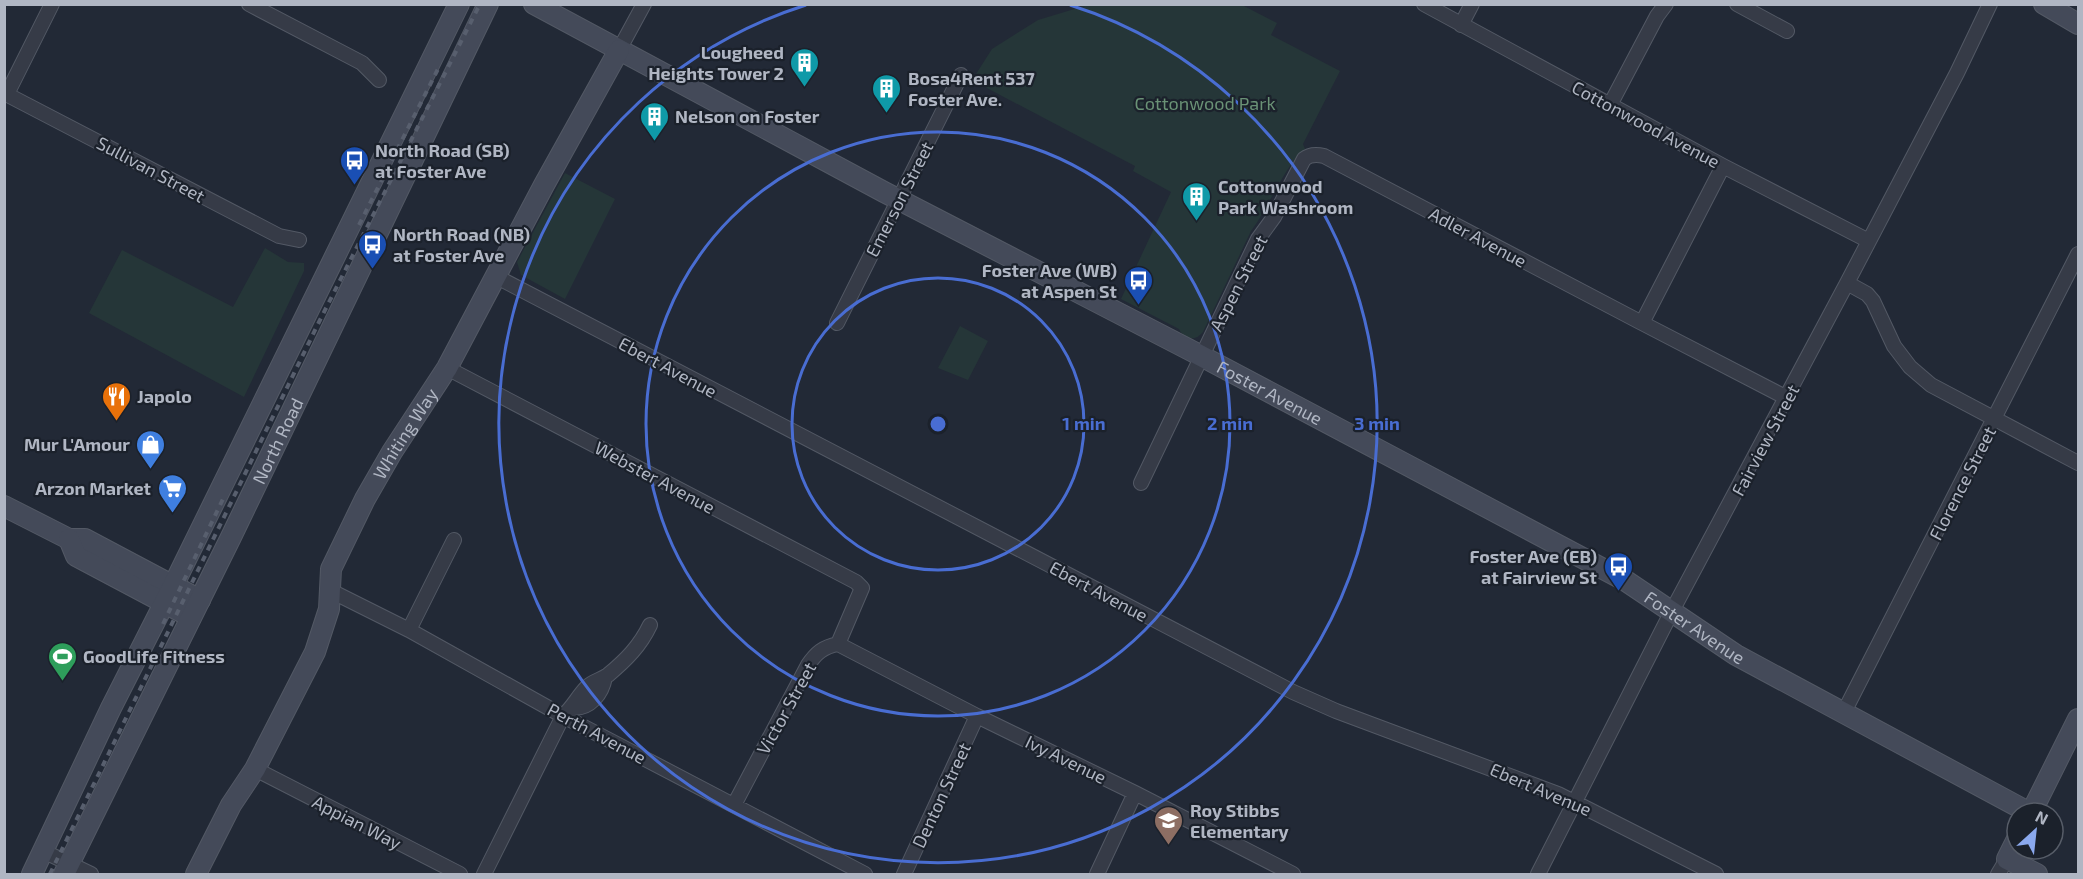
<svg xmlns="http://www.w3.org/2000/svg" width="2083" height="879" font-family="'Exo 2',sans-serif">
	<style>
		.green { fill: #253638 }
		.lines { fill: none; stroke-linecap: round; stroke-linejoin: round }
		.street-casing { stroke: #535965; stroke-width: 16 }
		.secondary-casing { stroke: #535965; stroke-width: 22 }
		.street { stroke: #363b47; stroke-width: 14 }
		.secondary { stroke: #444a59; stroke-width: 20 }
		.rail { stroke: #585f6e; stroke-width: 4; stroke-dasharray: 6 6; stroke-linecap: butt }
		.ring { fill: none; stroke: #496dd2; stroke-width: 3 }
		.labels { text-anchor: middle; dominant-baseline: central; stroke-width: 4.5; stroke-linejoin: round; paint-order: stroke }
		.poi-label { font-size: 18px; font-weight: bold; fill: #b0b6c3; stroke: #1b212b; text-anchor: start }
		.park-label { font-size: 18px; fill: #6a9276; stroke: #1b212b }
		.street-label { font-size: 18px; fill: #b0b6c3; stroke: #1b212b }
		.centre { fill: #496dd2; stroke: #1b212b; stroke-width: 3 }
		.ring-label { font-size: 18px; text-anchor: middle; font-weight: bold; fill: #496dd2; stroke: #1b212b; stroke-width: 4.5; stroke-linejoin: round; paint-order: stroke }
	</style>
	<rect width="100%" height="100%" fill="#222936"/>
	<path class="green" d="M1091,4L1242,5L1277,23L1271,35L1340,71L1303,144L1305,149C1286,163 1268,209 1251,231L1203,332C1195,342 1184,340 1179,329L1121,299L1171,192L1133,171L1135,166L985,87L988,82L976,74L992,49L1038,20Z
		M565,173L615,199L565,299L521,275L517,262Z
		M265,248L288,262L304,263V271L244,397L89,313L122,250L233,307Z
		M960,326L988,341L968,380L938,368Z"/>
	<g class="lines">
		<defs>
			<path id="street" d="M249,4L362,63L379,80
				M1424,4L1723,166L1869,241
				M1737,4L1787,31
				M1461,25L1472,4
				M619,50L644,4
				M4,93L279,236L299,240
				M7,94L52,4
				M1610,105L1657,16L1666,4
				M495,276L1293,692L1336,711L1558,794L1716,874
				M1847,283L1867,294L1873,301L1894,346L1910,367L1931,385L2078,463
				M837,323L961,75
				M1642,323L1787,398
				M447,368L856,582L862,588L838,644C823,647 816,653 808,665L734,805
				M1141,483L1258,239L1274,217L1304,159C1310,154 1316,154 1324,156L1642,323L1723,166
				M329,590L409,630L563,716L865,874
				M409,630L454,540
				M838,644L977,716L1135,793L1293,874
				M572,708C590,709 602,694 605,677
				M1844,712L2078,254
				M255,769L460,874
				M43,851L91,874
				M484,874L563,716C573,707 578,696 587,687C593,681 601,680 608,675C626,660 640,646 650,625
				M904,874L977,716
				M1097,874L1135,793
				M1538,874L1672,611L1847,283L1957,73L1990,4
				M1998,874L2007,859"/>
			<g id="secondary">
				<path id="s1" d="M534,4L884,192L1188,349L1626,581L1736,655L2030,813"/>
				<path d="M2044,4L2078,24"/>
				<path d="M4,506L69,539H85L200,600"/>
				<path d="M69,539L76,556L191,617"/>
				<path d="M2031,813L2078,719"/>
				<path d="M2017,839L2007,859L2037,874"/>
				<path d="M32,874L111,708L173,586L459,4"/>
				<path id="s2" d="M64,874L231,537L488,4"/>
				<path id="s3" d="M196,874L231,805L255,769L315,652L329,609L331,569L365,499L392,452L447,368L544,185L619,50"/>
			</g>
		</defs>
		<use href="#street" class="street-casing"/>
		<use href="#secondary" class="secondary-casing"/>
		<use href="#street" class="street"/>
		<use href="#secondary" class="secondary"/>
		<path class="rail" d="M359,225L439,67
			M163,624L223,499
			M50,874L319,322L480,4"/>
	</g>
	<g class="ring">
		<circle cx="938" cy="424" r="146"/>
		<circle cx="938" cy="424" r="292"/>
		<path d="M1070 5A439 439 0 1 1 806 5"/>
	</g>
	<defs>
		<symbol id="building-pin" viewBox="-11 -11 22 30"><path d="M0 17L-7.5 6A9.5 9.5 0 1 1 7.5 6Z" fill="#0f9aa8" stroke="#1b212b"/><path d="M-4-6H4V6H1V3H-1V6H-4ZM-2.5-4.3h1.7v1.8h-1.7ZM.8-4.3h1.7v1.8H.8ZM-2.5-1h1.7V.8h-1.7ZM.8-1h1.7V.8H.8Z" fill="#fff"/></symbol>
		<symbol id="bus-pin" viewBox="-11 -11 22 30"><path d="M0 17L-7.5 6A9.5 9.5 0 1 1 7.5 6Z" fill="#1a4fb4" stroke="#1b212b"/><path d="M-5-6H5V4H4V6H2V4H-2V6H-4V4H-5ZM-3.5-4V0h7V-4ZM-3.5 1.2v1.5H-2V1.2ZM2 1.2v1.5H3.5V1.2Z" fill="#fff"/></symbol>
		<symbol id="restaurant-pin" viewBox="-11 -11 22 30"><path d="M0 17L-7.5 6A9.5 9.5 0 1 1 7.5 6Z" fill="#e8710a" stroke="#1b212b"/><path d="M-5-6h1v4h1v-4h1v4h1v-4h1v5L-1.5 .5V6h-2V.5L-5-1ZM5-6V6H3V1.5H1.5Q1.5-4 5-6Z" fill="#fff"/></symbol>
		<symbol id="shop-pin" viewBox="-11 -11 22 30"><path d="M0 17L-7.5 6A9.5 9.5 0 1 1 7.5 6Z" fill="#3f7fe0" stroke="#1b212b"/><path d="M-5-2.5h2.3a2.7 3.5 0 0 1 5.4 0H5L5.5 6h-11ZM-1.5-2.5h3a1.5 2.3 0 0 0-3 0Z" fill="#fff"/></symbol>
		<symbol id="supermarket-pin" viewBox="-11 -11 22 30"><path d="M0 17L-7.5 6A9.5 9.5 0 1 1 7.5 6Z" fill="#3f7fe0" stroke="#1b212b"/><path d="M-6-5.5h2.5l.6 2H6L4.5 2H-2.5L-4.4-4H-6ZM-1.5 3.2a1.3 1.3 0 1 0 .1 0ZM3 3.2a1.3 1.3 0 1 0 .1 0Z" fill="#fff"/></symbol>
		<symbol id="stadium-pin" viewBox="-11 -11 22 30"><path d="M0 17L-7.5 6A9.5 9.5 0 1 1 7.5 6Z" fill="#2e9e5b" stroke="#1b212b"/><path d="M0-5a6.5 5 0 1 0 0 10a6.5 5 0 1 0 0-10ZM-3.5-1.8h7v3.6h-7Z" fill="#fff"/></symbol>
		<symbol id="school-pin" viewBox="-11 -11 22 30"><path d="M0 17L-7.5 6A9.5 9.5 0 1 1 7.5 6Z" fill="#8d6e63" stroke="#1b212b"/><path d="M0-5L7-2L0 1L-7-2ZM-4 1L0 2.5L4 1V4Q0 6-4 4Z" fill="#fff"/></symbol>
	</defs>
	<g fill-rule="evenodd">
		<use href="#building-pin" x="788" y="46" width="33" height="45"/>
		<use href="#building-pin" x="870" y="72" width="33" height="45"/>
		<use href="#building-pin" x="638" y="100" width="33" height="45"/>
		<use href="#bus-pin" x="338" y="144" width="33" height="45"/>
		<use href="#building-pin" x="1180" y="180" width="33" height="45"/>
		<use href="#bus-pin" x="356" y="228" width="33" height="45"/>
		<use href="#bus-pin" x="1122" y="264" width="33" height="45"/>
		<use href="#restaurant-pin" x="100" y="380" width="33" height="45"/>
		<use href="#shop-pin" x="134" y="428" width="33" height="45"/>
		<use href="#supermarket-pin" x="156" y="472" width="33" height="45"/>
		<use href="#bus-pin" x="1602" y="550" width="33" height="45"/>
		<use href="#stadium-pin" x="46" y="640" width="33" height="45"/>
		<use href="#school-pin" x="1152" y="804" width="33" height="45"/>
	</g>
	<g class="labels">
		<g class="poi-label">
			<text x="784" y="52" text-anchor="end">Lougheed<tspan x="784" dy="21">Heights Tower 2</tspan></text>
			<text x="908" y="78">Bosa4Rent 537<tspan x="908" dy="21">Foster Ave.</tspan></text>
			<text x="675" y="116">Nelson on Foster</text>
			<text x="375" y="150">North Road (SB)<tspan x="375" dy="21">at Foster Ave</tspan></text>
			<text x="1218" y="186">Cottonwood<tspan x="1218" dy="21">Park Washroom</tspan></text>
			<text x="393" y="234">North Road (NB)<tspan x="393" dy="21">at Foster Ave</tspan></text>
			<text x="1117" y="270" text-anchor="end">Foster Ave (WB)<tspan x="1117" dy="21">at Aspen St</tspan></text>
			<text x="137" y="396">Japolo</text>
			<text x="130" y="444" text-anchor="end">Mur L'Amour</text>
			<text x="151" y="488" text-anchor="end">Arzon Market</text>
			<text x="1597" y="556" text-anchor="end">Foster Ave (EB)<tspan x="1597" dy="21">at Fairview St</tspan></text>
			<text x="83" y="656">GoodLife Fitness</text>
			<text x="1190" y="810">Roy Stibbs<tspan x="1190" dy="21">Elementary</tspan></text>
		</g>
		<g class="park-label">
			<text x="1205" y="103">Cottonwood Park</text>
		</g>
		<g class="street-label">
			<text transform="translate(1646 124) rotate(28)">Cottonwood Avenue</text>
			<text transform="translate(151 169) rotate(28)">Sullivan Street</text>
			<text transform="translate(899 199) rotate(-63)">Emerson Street</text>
			<text transform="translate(1478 237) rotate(28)">Adler Avenue</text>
			<text transform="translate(1238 283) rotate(-63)">Aspen Street</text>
			<text transform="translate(668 367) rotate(28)">Ebert Avenue</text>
			<text stroke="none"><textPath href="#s1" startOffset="832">Foster Avenue</textPath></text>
			<text stroke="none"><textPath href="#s3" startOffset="492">Whiting Way</textPath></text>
			<text stroke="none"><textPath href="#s2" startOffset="483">North Road</textPath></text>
			<text transform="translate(1765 440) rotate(-62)">Fairview Street</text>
			<text transform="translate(655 477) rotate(28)">Webster Avenue</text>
			<text transform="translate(1962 483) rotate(-63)">Florence Street</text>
			<text transform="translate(1099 591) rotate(28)">Ebert Avenue</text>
			<text stroke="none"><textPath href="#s1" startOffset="1318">Foster Avenue</textPath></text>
			<text transform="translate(786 708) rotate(-61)">Victor Street</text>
			<text transform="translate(597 733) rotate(28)">Perth Avenue</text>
			<text transform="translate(1066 759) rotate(26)">Ivy Avenue</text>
			<text transform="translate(1541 789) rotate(23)">Ebert Avenue</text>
			<text transform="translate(941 795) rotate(-65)">Denton Street</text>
			<text transform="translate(357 822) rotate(27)">Appian Way</text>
		</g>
	</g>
	<circle cx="938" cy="424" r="9" class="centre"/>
	<g class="ring-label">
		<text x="1084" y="430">1 min</text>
		<text x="1230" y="430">2 min</text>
		<text x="1377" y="430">3 min</text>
	</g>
	<rect width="2083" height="879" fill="none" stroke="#b0b6c3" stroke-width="12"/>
	<g transform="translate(2035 831) rotate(27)"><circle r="28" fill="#1b212b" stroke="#575d68" stroke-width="1.5"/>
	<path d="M0-4.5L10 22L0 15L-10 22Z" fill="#8ba9ee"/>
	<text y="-9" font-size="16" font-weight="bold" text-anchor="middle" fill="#b0b6c3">N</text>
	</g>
</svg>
